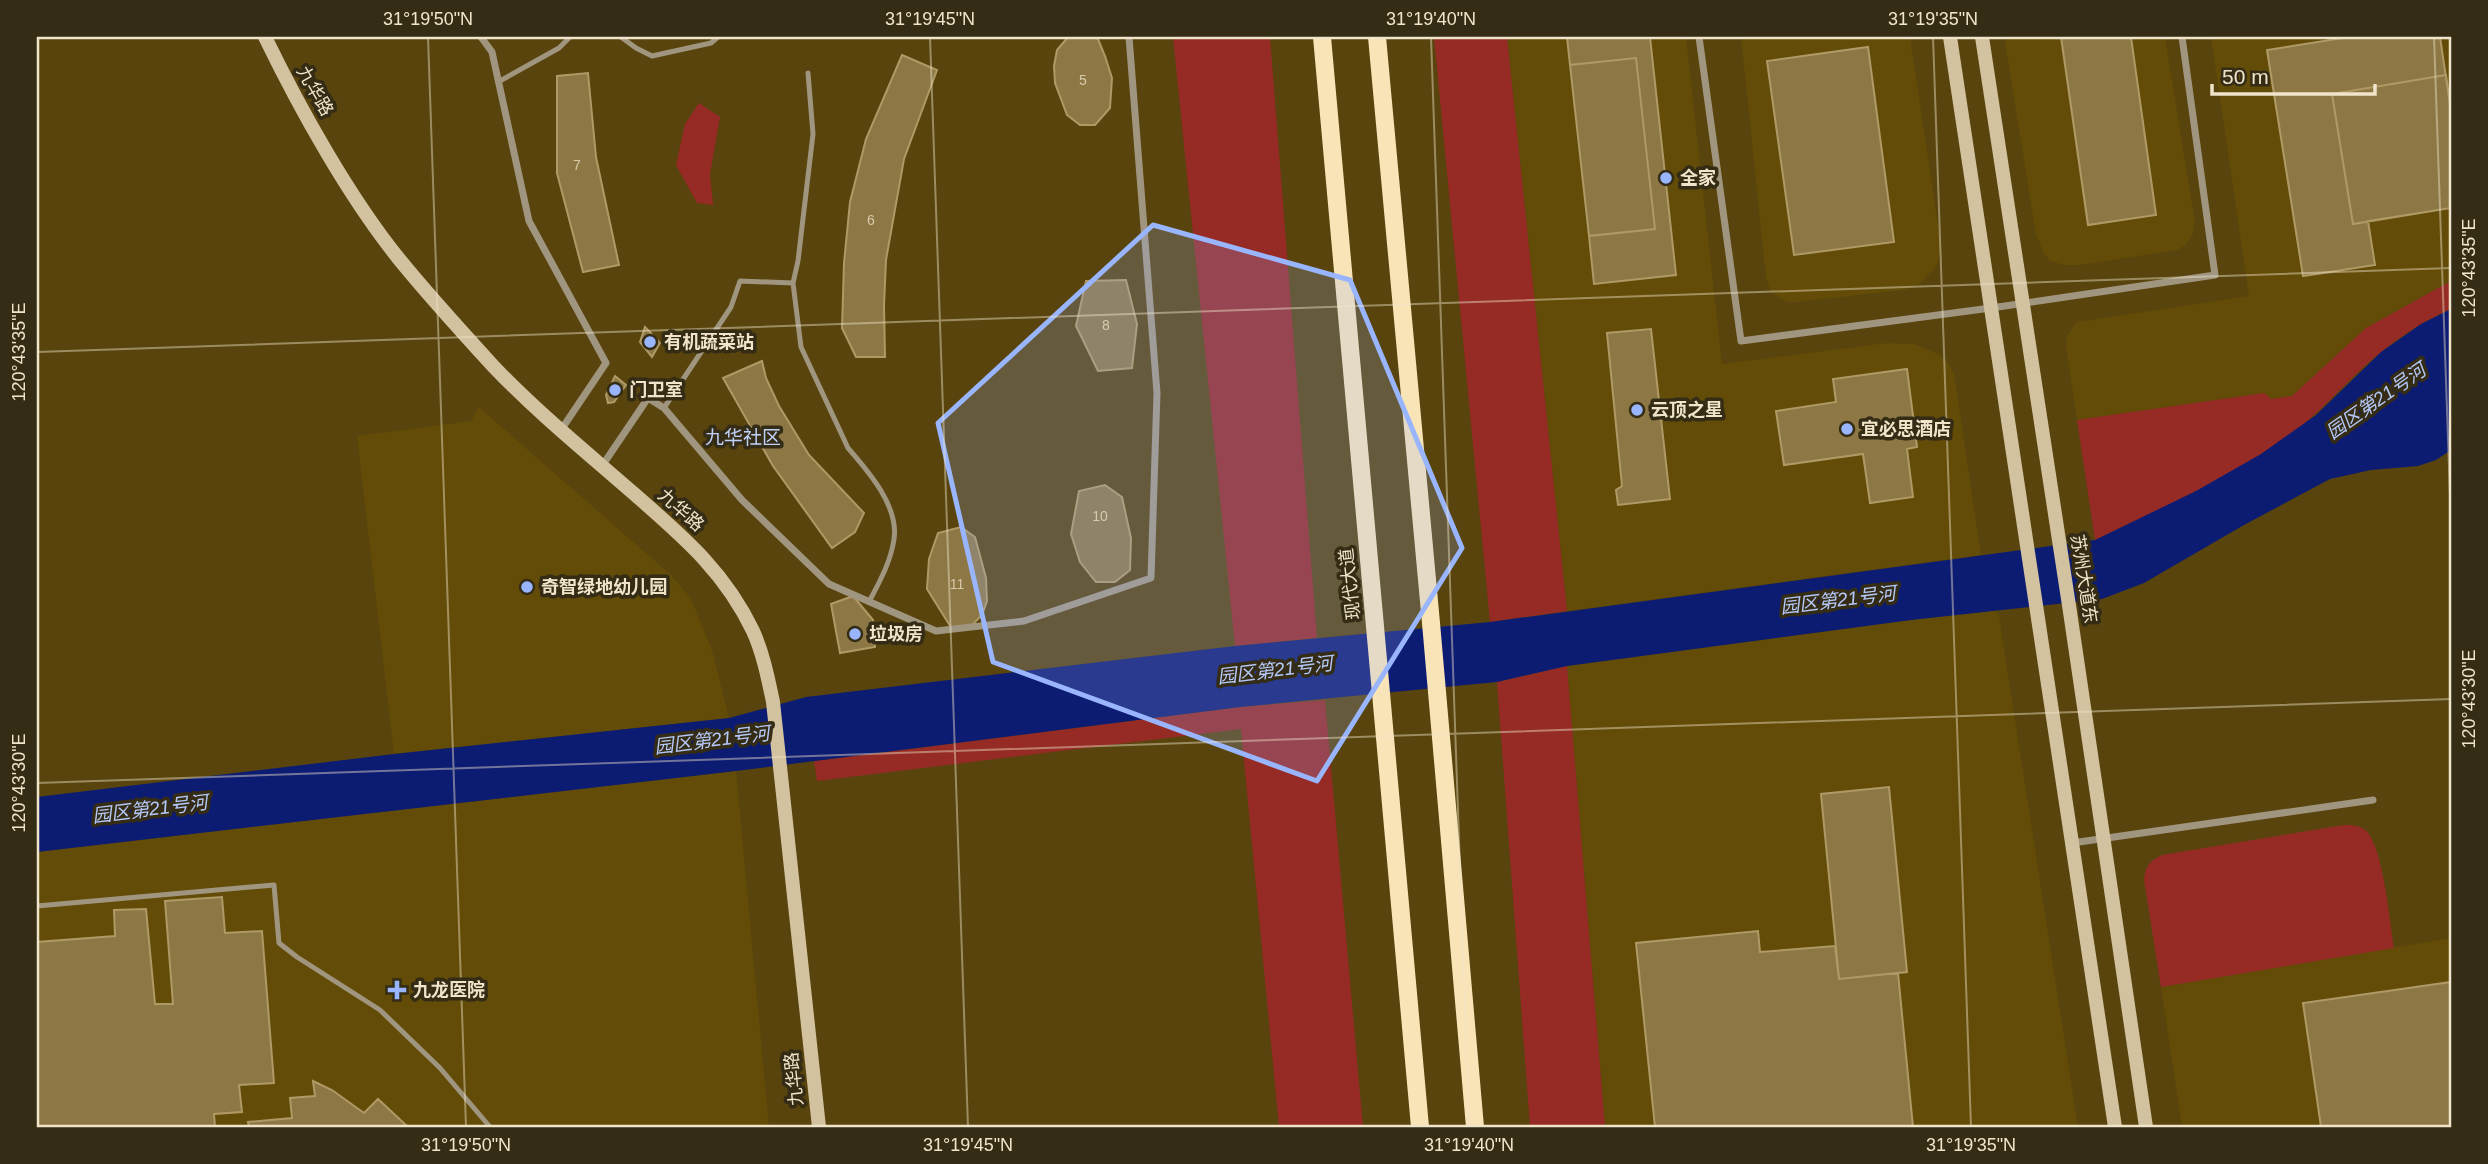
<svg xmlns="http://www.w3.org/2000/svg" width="2488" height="1164" font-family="Helvetica,'Noto Sans SC',sans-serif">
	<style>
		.built { fill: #634c08 }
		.green { fill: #962b26 }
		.water { fill: #0d1c73 }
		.building { fill: #8d7845; stroke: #af9965; stroke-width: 2 }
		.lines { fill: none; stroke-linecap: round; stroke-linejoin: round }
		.lane { stroke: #a09680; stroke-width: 5 }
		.street { stroke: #a09680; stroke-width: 7 }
		.secondary { stroke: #d2c29f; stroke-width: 14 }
		.primary { stroke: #f8e4b7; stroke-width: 18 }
		.marked { fill: #99b5fd; fill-opacity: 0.2; stroke: #99b5fd; stroke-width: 5; stroke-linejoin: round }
		.ticks { fill: none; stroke: #f0e4ca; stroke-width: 2; stroke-opacity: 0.45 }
		.poi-dot { fill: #99b5fd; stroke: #352c16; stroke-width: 2.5 }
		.labels { text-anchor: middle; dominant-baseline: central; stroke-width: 7; stroke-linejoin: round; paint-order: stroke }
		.number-label { font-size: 14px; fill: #d7c9a9 }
		.street-label { font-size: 18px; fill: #f0e4ca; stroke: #352c16 }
		.poi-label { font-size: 18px; font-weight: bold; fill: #f0e4ca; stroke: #352c16; text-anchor: start }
		.water-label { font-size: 19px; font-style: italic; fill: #b5c9f9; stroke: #352c16 }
		.neighbourhood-label { font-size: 19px; fill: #c0d1fa; stroke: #352c16 }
		.neatline { fill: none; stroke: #f0e4ca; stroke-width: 2.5 }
		.ticks-label { font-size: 18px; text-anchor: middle; fill: #f0e4ca }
	</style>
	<rect width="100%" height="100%" fill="#58440c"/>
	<path class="built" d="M1507,37H1686L1722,364L1887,343L1913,344L1939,354L1948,363L1954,373L1981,555L1567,611Z
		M1741,37H1910L1940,238V254L1936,267L1918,285L1904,290L1796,302H1787L1771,292L1766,278Z
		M2004,37H2165L2195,222L2193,234L2186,245L2177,250L2080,265H2064L2050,261L2043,252L2036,234Z
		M2211,37H2451V281L2366,328L2292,396L2271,399L2263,393L2077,420L2066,346L2067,335L2077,322L2249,296Z
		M479,407L671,575L691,599L712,650L729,718L394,754L357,436L471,421Z
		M1998,610L2078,1127H1605L1567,666L1911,620Z
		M736,771L769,1127H37V852Z
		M2451,938V1127H2182L2161,987Z"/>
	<path class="green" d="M1173,37H1270L1317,638L1235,646Z
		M1434,37H1507L1567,611L1490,622Z
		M699,103L720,117L710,174L713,205L697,203L676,165L685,124Z
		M2451,281V309C2420,322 2392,342 2367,364C2341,387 2320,413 2292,433C2233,477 2162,509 2095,540L2077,420L2264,393L2271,399L2292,396L2366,328Z
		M1567,666L1605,1127H1530L1497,682Z
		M1325,700L1363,1127H1279L1241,729L817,781L814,761L1240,707Z
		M2344,825C2351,825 2359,825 2365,830C2383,844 2390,923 2394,948L2161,987L2144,880C2145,867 2150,860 2162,855Z"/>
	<path class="water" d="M2451,309V450L2436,460L2418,466L2371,470L2330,479L2244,525L2144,583L2102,599L1911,620L1567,666L1497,682L1240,707L736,771L37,852V797L394,754L729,718L806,697L1235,646L1490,622L2095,540L2196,491L2261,454L2316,415L2381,352L2421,324Z"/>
	<path class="building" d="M1068,37H1092L1098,39L1105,56L1112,78L1110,108L1095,125H1080L1067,115L1055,83L1054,66L1057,50Z
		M1567,37H1650L1676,275L1594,284L1589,236L1655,229L1636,58L1570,65Z
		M2061,37H2131L2156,215L2088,225Z
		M2349,37H2440L2451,111V208L2368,221L2375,265L2303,276L2267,50Z
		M1868,47L1894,242L1794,255L1767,61Z
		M902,55L937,70L904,159L886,260L884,305L885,357H856L842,328L844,263L850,202L866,139Z
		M1636,58L1655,229L1589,236L1570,65Z
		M588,73L596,157L619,265L583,272L557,173V76Z
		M2446,75L2451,111V208L2353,224L2332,94Z
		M1126,280L1137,324L1132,368L1098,371L1076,326L1086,281Z
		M645,327L660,343L652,357L640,342Z
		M1651,329L1670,499L1618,505L1616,490L1622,486L1607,333Z
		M762,361L766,378L779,406L809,455L864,513L855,532L832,548L773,466L723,378Z
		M1907,369L1917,447L1907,449L1913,497L1870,503L1863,454L1784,465L1776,411L1836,402L1833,379Z
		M615,376L626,385L614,402L608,403L606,395Z
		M1105,485L1122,497L1131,538L1130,570L1115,582H1096L1080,562L1071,534L1079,491Z
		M961,527L975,537L986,578L987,601L982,615L969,628L952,629L927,589L929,559L938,533Z
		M853,596L873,620L875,647L840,653L831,604Z
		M1889,787L1907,972L1839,979L1821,794Z
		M222,897L225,933L262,931L274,1083L239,1085L242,1112L214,1114L215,1127H37V942L115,936L114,910L146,909L155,1004H173L165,901Z
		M1758,931L1760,952L1835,946L1839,979L1898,973L1913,1127H1655L1636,943Z
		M2451,982V1127H2321L2303,1003Z
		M313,1081L332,1090L364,1113L378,1099L408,1127H249L248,1122L292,1118L290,1098L315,1096Z"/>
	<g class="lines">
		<path class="lane" d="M621,37L636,48L652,56L711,43L718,37
			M498,82L559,48L570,37
			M793,283L801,347L848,448C868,471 899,506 894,539C891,561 880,581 870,600
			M664,408L731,307L740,281L793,283L798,261L813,134L808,73
			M37,906L274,885L279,943L297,957L380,1010L440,1068L490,1127"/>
		<path class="street" d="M481,37L492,52L529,221L606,363L561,430
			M1699,37L1741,341L1991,308L2215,275L2182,37
			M602,466L648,398L664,408L742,500L829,584L936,631L1024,621L1151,578L1157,393L1129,37
			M2072,843L2373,800"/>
		<path class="secondary" d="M265,37C300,109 349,197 399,259C429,296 462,332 494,367C537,412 585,451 632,492C681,535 724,570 753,631C763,653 768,678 773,702L819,1127
			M1950,37L2115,1127
			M1982,37L2070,612L2146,1127"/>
		<path class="primary" d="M1322,37L1420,1127
			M1377,37L1431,623L1475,1127"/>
	</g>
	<path class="marked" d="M1153,225L1350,280L1462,548L1317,781L993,662L938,423Z"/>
	<path class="ticks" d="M428,37L466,1127M930,37L968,1127M1431,37L1469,1127M1933,37L1971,1127M2434,37L2451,524M37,352L2451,268M37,783L2451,699"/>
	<g class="poi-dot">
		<circle cx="1666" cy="178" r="7"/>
		<circle cx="650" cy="342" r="7"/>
		<circle cx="615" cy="390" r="7"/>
		<circle cx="1637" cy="410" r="7"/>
		<circle cx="1847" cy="429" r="7"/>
		<circle cx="527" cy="587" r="7"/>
		<circle cx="855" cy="634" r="7"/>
		<path d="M393.5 979.5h7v7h7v7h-7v7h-7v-7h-7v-7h7z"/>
	</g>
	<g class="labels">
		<g class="number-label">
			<text x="1083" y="80">5</text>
			<text x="577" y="165">7</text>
			<text x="871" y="220">6</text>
			<text x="1106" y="325">8</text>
			<text x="1100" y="516">10</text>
			<text x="957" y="584">11</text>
		</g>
		<g class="street-label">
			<text transform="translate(315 91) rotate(60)">九华路</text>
			<text transform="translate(681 510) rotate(41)">九华路</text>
			<text transform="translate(2084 579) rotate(81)">苏州大道东</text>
			<text transform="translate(1350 584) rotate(-96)">现代大道</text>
			<text transform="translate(794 1079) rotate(-96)">九华路</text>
		</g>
		<g class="poi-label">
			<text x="1680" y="178">全家</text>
			<text x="664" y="342">有机蔬菜站</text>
			<text x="629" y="390">门卫室</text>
			<text x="1651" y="410">云顶之星</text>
			<text x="1861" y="429">宜必思酒店</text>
			<text x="541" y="587">奇智绿地幼儿园</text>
			<text x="869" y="634">垃圾房</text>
			<text x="413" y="990">九龙医院</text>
		</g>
		<g class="water-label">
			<text transform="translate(2376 401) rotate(-35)">园区第21号河</text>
			<text transform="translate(1838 600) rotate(-7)">园区第21号河</text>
			<text transform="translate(1275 670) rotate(-7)">园区第21号河</text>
			<text transform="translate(712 740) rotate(-7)">园区第21号河</text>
			<text transform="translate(150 809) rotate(-7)">园区第21号河</text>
		</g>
		<g class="neighbourhood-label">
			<text x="743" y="437">九华社区</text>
		</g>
	</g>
	<rect width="2488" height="1164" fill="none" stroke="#352c16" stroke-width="77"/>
	<path d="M2212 84v10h163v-10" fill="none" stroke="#f0e4ca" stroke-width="3.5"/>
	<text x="2222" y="84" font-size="21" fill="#f0e4ca" stroke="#352c16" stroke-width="5" paint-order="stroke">50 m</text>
	<rect x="38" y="38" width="2412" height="1088" class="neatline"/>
	<g class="ticks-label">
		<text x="428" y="25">31°19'50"N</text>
		<text x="930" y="25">31°19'45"N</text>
		<text x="1431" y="25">31°19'40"N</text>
		<text x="1933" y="25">31°19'35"N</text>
		<text transform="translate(2469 268) rotate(-90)" y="6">120°43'35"E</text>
		<text transform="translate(19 352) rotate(-90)" y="6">120°43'35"E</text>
		<text transform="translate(2469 699) rotate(-90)" y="6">120°43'30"E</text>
		<text transform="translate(19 783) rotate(-90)" y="6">120°43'30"E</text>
		<text x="466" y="1151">31°19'50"N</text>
		<text x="968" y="1151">31°19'45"N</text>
		<text x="1469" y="1151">31°19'40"N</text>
		<text x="1971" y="1151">31°19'35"N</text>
	</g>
</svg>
